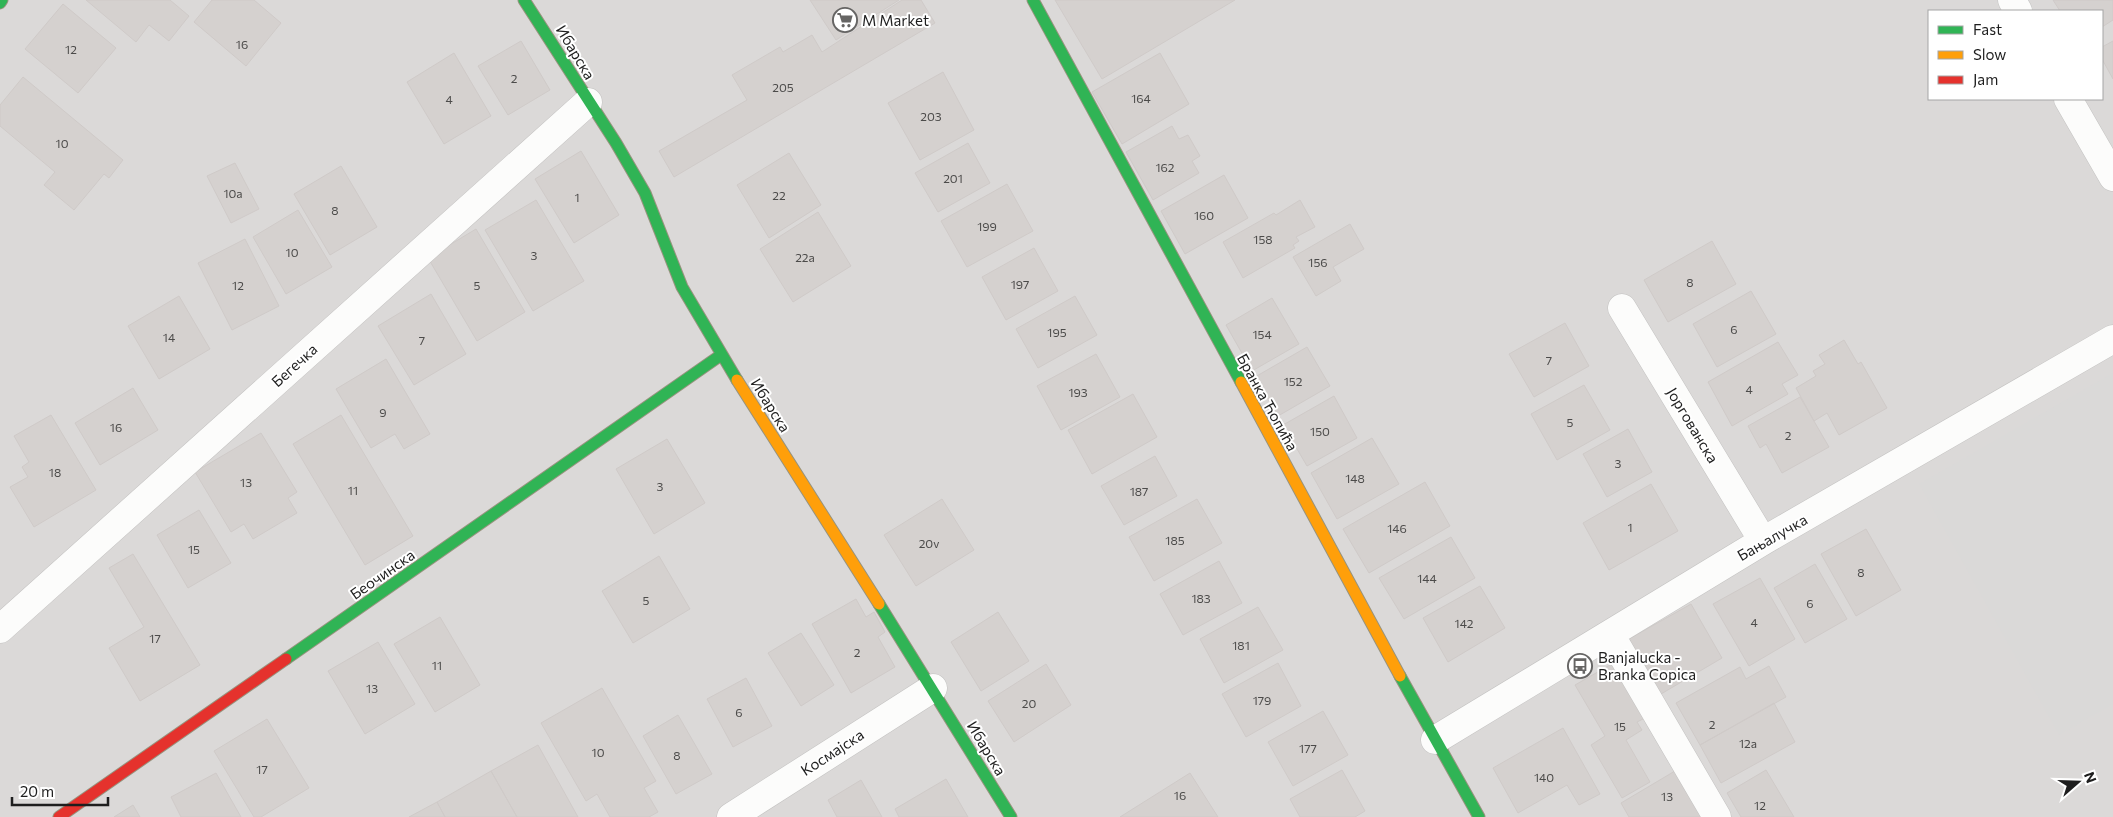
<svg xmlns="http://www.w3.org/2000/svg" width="2113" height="817" font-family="Commissioner,sans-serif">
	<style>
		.residential { fill: #dbd9d8; fill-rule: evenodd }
		.religious { fill: #dad9d8 }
		.building { fill: #d5d1cf; stroke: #cfcac8 }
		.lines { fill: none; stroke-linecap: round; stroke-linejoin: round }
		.street-casing { stroke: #c3c2c1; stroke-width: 29 }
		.fast-casing { stroke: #97937e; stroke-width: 13 }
		.slow-casing { stroke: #97937e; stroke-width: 13 }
		.jam-casing { stroke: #97937e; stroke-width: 13 }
		.street { stroke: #fcfcfb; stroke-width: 28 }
		.fast { stroke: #30b455; stroke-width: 11 }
		.slow { stroke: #ff9f0a; stroke-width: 11 }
		.jam { stroke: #e5322d; stroke-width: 11 }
		.labels { text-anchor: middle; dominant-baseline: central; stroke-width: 4; stroke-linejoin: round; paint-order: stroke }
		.number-label { font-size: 12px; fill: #4c4b4a }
		.poi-label { font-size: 15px; fill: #1e1e1e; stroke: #fff; text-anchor: start }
		.street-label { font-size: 15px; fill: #1e1e1e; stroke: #fff }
	</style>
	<rect width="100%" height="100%" fill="#ece9e7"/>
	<path class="residential" d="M0,0H2113V817H0ZM1929,11H2102V99H1929Z"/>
	<path class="religious" d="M2113,373V704L2059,735L1919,484Z"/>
	<path class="building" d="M86,0H170L189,16L169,41L149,25L136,42Z
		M212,0H254L281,23L246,66L194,22Z
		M810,0H899L836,40Z
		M902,0H921L935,23L674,177L659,151L747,100L732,75L780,47L783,52L812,35L822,52Z
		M1055,0H1235L1102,79Z
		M2053,0H2113V20L2102,27V11H2060Z
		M63,4L116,48L78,93L25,49Z
		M521,41L550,90L508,115L478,66Z
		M2113,41V79L2102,59V47Z
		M454,53L491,116L444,144L407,82Z
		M1160,53L1189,104L1122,144L1092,92Z
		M943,72L974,130L920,160L888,103Z
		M23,77L123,160L109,178L104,174L74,210L44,185L55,172L0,126V105Z
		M1172,126L1179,139L1188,135L1200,156L1192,161L1199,173L1153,200L1126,152Z
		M968,143L990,183L938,212L915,173Z
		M581,151L619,215L574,243L535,179Z
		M789,153L821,205L769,238L737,185Z
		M235,163L259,209L231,223L207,176Z
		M341,166L377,227L330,255L294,194Z
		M1224,175L1248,218L1185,254L1161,211Z
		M1007,184L1033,231L967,267L941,221Z
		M536,200L584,281L533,311L485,230Z
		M1300,200L1315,227L1296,237L1299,241L1293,245L1295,248L1243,278L1223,242L1274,213L1276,215Z
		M298,210L332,267L286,294L253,237Z
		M818,212L851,266L793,302L760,249Z
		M1350,224L1364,249L1333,267L1341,281L1316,296L1293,257Z
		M476,229L525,312L477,341L428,258Z
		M245,239L279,306L232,330L198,263Z
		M1712,241L1736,284L1668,322L1644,280Z
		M1034,248L1058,291L1006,320L982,277Z
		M1751,291L1776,334L1717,367L1693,324Z
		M431,294L466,354L414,385L378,326Z
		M179,296L210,349L159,379L128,326Z
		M1075,296L1097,335L1038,368L1016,329Z
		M1272,298L1299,344L1252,371L1226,325Z
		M1565,323L1589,366L1534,397L1509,354Z
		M1844,340L1858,364L1861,362L1887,408L1839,435L1827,413L1814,421L1796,388L1816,376L1813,371L1825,364L1819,355Z
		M1778,342L1798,375L1782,384L1788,394L1732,426L1708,382Z
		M1307,347L1330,386L1278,416L1255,377Z
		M1096,354L1120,397L1061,430L1037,386Z
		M386,359L430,434L404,449L395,434L371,448L336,389Z
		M1584,385L1610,430L1557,460L1531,414Z
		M133,388L158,430L100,465L75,423Z
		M1133,394L1157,437L1092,474L1068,430Z
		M1334,396L1357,438L1307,466L1283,425Z
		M1800,397L1829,447L1782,473L1766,444L1760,448L1748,426Z
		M51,415L96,490L34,527L10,487L28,477L22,467L29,462L14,436Z
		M341,415L413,536L365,565L293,444Z
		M1628,429L1652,472L1607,497L1583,454Z
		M261,433L297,492L288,498L297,513L253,539L244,524L231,532L195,472Z
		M1372,438L1399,484L1337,519L1311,473Z
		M667,439L705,503L654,534L616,469Z
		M1155,456L1177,496L1124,525L1101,486Z
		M1425,482L1450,526L1369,573L1343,529Z
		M1651,484L1678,531L1609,570L1583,523Z
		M942,499L974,550L916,586L884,535Z
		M1197,499L1222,543L1154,581L1129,537Z
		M199,510L231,563L188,588L157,535Z
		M1866,529L1901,590L1856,616L1821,554Z
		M1451,537L1475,578L1404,619L1379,578Z
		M133,554L200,665L140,701L109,648L144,627L109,568Z
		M659,556L690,609L633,643L602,591Z
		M1219,561L1242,603L1183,635L1160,594Z
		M1815,564L1847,619L1805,643L1774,588Z
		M1760,578L1795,639L1749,666L1713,604Z
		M1480,586L1505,628L1448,662L1423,618Z
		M856,599L866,617L874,612L885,632L878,637L895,667L851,693L812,624Z
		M1691,604L1722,658L1661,694L1629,639Z
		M1258,607L1283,650L1224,683L1200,639Z
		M998,612L1029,661L981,691L951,642Z
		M440,617L480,685L435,712L394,644Z
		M801,633L834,685L801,706L768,653Z
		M378,642L415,704L365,734L328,671Z
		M1617,661L1649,716L1637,722L1642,730L1626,740L1650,782L1622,798L1591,745L1605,736L1575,685Z
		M1278,663L1301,706L1246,737L1222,694Z
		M1046,664L1071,705L1014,742L988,701Z
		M1769,666L1786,697L1700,745L1676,703L1740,667L1746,679Z
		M746,678L772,726L733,747L707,699Z
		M602,688L656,781L644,788L658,812L649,817H610L597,794L586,801L541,723Z
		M1774,703L1795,742L1721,783L1700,745Z
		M1323,711L1348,755L1293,786L1268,742Z
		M678,715L712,774L676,794L643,736Z
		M267,719L309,788L261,817H254L214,751Z
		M1563,728L1600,794L1579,805L1567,785L1518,813L1493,768Z
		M538,745L578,817H517L491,771Z
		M1680,768L1713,817H1629L1621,803Z
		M1342,770L1365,811L1355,817H1300L1290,799Z
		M1766,770L1794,817H1741L1727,793Z
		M491,771L517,817H445L437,802Z
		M216,773L241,817H181L171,797Z
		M1190,773L1218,817H1120Z
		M946,779L968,817H899L895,809Z
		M861,780L882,817H837L828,800Z
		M437,802L445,817H409Z
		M133,805L140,817H114Z"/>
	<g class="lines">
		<defs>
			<path id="street" d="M2012,0L2018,11
				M2068,99L2113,177
				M1622,308L1763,541
				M0,629L588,102
				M1610,634L1717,817
				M1435,740L1763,541L2113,339
				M731,817L933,688"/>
			<path id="fast" d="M524,0L616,143L645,193L682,287L737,380
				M1033,0L1241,382
				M0,3L2,0
				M879,604L1011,817
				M286,659L721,355
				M1400,676L1479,817"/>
			<path id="slow" d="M737,380L879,604
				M1241,382L1400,676"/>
			<path id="jam" d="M59,817L286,659"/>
		</defs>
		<use href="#street" class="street-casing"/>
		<use href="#fast" class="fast-casing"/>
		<use href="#slow" class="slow-casing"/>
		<use href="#jam" class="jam-casing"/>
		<use href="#street" class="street"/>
		<use href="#fast" class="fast"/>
		<use href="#slow" class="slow"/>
		<use href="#jam" class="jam"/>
	</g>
	<defs>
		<symbol id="supermarket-ring" viewBox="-11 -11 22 22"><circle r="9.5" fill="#fff" stroke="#666564" stroke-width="1.5"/><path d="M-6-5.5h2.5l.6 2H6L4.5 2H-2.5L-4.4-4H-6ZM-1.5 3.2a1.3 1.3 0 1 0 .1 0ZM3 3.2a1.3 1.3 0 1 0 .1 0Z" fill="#666564"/></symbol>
		<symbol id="bus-ring" viewBox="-11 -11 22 22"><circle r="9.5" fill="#fff" stroke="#666564" stroke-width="1.5"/><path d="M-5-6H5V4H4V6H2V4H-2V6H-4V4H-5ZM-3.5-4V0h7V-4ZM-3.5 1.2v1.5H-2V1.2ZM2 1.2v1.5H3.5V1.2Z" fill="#666564"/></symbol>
	</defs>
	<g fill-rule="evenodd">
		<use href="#supermarket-ring" x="831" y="6" width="28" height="28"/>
		<use href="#bus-ring" x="1566" y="652" width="28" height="28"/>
	</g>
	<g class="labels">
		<g class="number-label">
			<text x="242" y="44">16</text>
			<text x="71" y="49">12</text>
			<text x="514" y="78">2</text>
			<text x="783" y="87">205</text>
			<text x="1141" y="98">164</text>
			<text x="449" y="99">4</text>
			<text x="931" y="116">203</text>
			<text x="62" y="143">10</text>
			<text x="1165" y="167">162</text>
			<text x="953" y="178">201</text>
			<text x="233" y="193">10a</text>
			<text x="779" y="195">22</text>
			<text x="577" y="197">1</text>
			<text x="335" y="210">8</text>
			<text x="1204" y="215">160</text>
			<text x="987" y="226">199</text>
			<text x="1263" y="239">158</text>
			<text x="292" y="252">10</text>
			<text x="534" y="255">3</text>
			<text x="805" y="257">22a</text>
			<text x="1318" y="262">156</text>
			<text x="1690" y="282">8</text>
			<text x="1020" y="284">197</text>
			<text x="238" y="285">12</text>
			<text x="477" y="285">5</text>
			<text x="1734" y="329">6</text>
			<text x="1057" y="332">195</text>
			<text x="1262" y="334">154</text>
			<text x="169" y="337">14</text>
			<text x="422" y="340">7</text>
			<text x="1549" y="360">7</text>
			<text x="1293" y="381">152</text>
			<text x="1749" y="389">4</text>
			<text x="1078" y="392">193</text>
			<text x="383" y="412">9</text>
			<text x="1570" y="422">5</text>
			<text x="116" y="427">16</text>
			<text x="1320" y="431">150</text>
			<text x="1788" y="435">2</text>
			<text x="1618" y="463">3</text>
			<text x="55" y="472">18</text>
			<text x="1355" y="478">148</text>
			<text x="246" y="482">13</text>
			<text x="660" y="486">3</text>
			<text x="353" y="490">11</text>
			<text x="1139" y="491">187</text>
			<text x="1630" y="527">1</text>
			<text x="1397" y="528">146</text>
			<text x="1175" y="540">185</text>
			<text x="929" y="543">20v</text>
			<text x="194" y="549">15</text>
			<text x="1861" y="572">8</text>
			<text x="1427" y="578">144</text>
			<text x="1201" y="598">183</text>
			<text x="646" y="600">5</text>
			<text x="1810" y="603">6</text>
			<text x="1754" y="622">4</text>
			<text x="1464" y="623">142</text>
			<text x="155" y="638">17</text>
			<text x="1241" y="645">181</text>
			<text x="857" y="652">2</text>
			<text x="437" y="665">11</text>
			<text x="372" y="688">13</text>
			<text x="1262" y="700">179</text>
			<text x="1029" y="703">20</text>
			<text x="739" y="712">6</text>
			<text x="1712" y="724">2</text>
			<text x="1620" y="726">15</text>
			<text x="1748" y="743">12a</text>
			<text x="1308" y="748">177</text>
			<text x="598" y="752">10</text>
			<text x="677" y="755">8</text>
			<text x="262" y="769">17</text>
			<text x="1544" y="777">140</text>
			<text x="1180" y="795">16</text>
			<text x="1667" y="796">13</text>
			<text x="1760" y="805">12</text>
		</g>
		<g class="poi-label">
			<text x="862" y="20">M Market</text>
			<text x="1598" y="657">Banjalucka -<tspan x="1598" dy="17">Branka Copica</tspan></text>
		</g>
		<g class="street-label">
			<text transform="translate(576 52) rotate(59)">Ибарска</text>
			<text transform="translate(294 365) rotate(-42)">Бегечка</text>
			<text transform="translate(1268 402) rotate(61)">Бранка Ћопића</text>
			<text transform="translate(771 405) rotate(58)">Ибарска</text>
			<text transform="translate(1693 425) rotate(59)">Јоргованска</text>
			<text transform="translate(1772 537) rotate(-30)">Бањалучка</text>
			<text transform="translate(382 574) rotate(-35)">Беочинска</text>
			<text transform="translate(987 748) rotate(59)">Ибарска</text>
			<text transform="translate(832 752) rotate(-33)">Космајска</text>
		</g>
	</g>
	<rect x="1928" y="10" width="175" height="90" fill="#ffffff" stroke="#a5a5a5"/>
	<rect x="1938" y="26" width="25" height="8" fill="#30b455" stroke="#a5a5a5"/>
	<text x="1973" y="35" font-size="15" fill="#1e1e1e">Fast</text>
	<rect x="1938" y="51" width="25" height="8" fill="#ff9f0a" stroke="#a5a5a5"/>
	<text x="1973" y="60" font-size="15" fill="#1e1e1e">Slow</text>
	<rect x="1938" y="76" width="25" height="8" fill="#e5322d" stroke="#a5a5a5"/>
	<text x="1973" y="85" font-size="15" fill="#1e1e1e">Jam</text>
	<g transform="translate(2078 782) rotate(70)" stroke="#ffffff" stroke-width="4" paint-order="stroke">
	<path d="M0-4L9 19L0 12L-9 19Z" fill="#1e1e1e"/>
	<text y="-8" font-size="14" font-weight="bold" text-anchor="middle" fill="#1e1e1e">N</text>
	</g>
	<path d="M12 797v8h96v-8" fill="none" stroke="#1e1e1e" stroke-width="2.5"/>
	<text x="20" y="797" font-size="15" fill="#1e1e1e" stroke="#ffffff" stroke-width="4" paint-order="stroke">20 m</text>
</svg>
